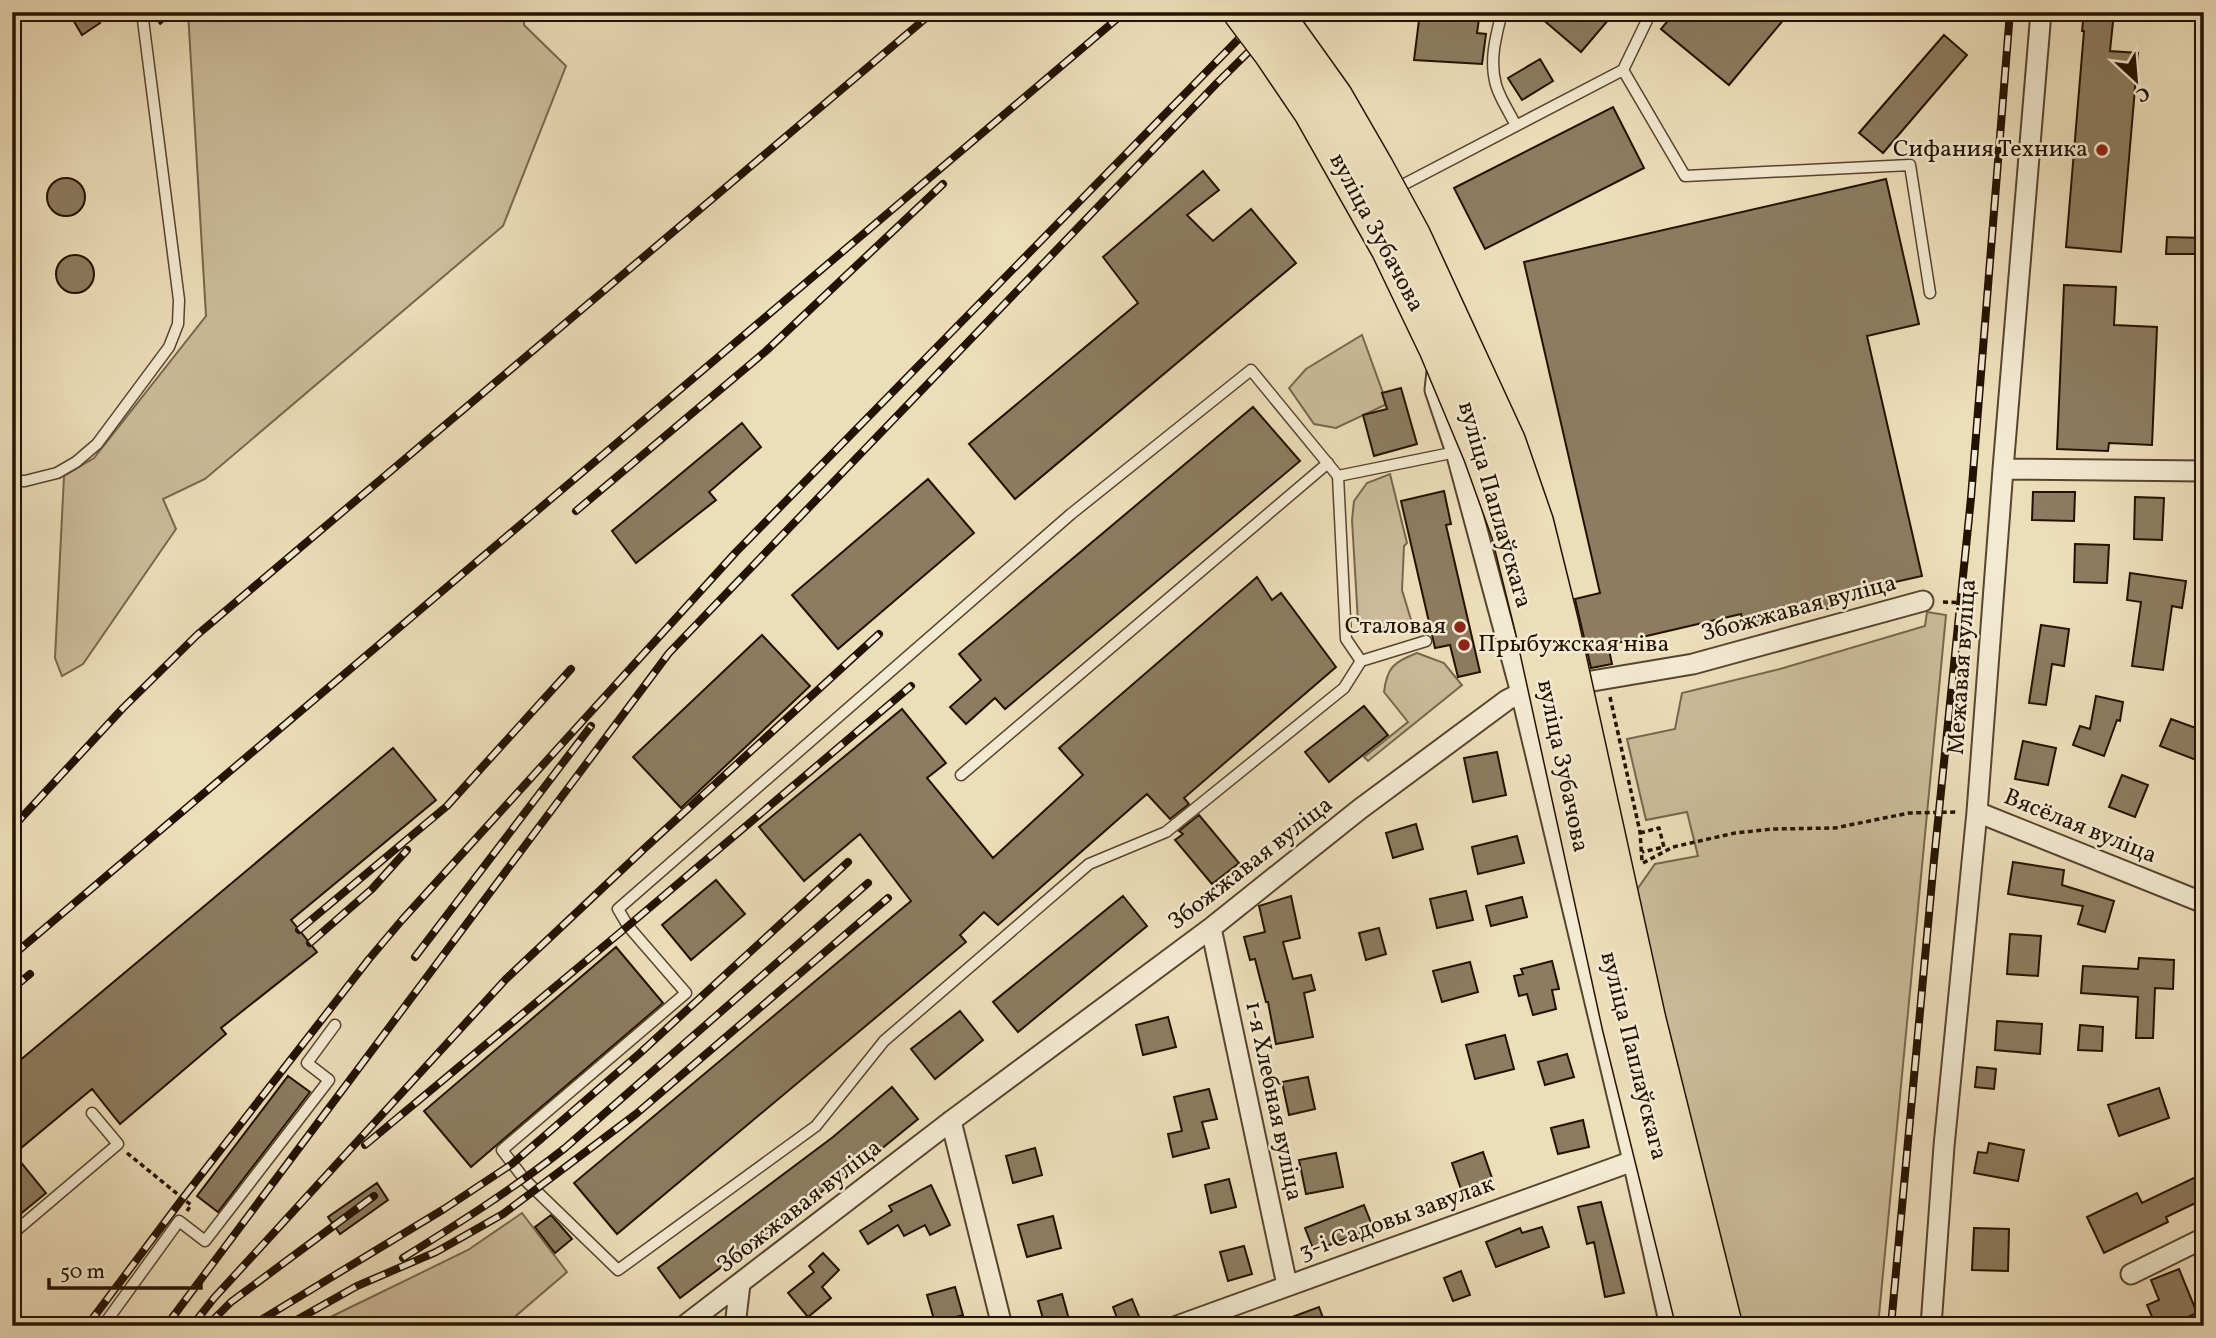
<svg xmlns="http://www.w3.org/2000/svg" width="2216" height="1338" font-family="Vollkorn,serif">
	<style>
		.green { fill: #cbbb9a; stroke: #78664d; stroke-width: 2 }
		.building { fill: #8d7c61; stroke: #241200; stroke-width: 2 }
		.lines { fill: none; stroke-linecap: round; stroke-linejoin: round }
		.service-casing { stroke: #56452e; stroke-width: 13 }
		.minor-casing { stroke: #56452e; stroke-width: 23 }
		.path { stroke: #241200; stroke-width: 3.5; stroke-dasharray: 5 3.5; stroke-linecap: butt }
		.service { stroke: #f3ead2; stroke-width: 10 }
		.minor { stroke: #f3ead2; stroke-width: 19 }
		.rail-casing { stroke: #241200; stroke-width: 8 }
		.rail { stroke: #f3ead2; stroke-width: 5; stroke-dasharray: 16; stroke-linecap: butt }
		.trunk-bridge-casing { stroke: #241200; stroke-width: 35; stroke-linecap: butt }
		.trunk-bridge { stroke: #eddeba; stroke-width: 32 }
		.poi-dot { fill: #8f2418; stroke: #f3ead2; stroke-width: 2.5 }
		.labels { text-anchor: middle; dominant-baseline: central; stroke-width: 5; stroke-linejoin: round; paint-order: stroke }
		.poi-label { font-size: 24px; fill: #241200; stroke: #f3ead2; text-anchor: end }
		.street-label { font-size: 24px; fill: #241200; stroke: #f3ead2 }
	</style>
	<rect width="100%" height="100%" fill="#eddeba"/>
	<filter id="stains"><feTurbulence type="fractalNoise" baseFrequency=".00286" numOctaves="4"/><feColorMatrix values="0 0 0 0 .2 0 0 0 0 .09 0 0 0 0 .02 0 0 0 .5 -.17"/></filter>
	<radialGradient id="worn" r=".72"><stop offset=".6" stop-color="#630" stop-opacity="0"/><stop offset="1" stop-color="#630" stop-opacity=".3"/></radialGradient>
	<path class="green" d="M188,12H524V25L566,66L503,226L205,479L163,499L176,529L83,664L62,676L55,658L64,476L94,458L206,316Z
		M1362,335L1387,404L1336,428L1314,424L1289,388L1306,369Z
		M1390,474L1407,543L1404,546L1402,590L1412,623C1392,628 1377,631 1358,622L1352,520L1354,501L1367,483Z
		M1927,612L1946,615L1878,1326H1701L1605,935L1655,864L1698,856L1687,812L1646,820L1627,739L1675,729L1682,693L1780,669L1925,626Z
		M1417,653L1444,663L1462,685L1368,761L1364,757L1408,722L1384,692C1387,667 1394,662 1417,653Z
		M522,1213L567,1272L504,1326H312L468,1250Z"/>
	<path class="building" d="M82,12H93L100,23L82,35L72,18Z
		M1420,12H1480L1477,33L1486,34L1482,64L1414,60Z
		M1534,12H1615L1581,52Z
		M1675,12H1790L1729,85L1661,29Z
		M2084,12H2114L2110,51L2138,53L2121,252L2066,247L2084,31H2082Z
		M1944,35L1967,55L1883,153L1859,133Z
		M1540,59L1553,81L1522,100L1508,78Z
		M1613,107L1644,168L1485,249L1454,188Z
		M1203,171L1219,190L1187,215L1213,241L1251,209L1296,263L1015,499L969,444L1138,303L1103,257Z
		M47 197a19 19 0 1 1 38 0a19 19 0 1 1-38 0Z
		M1886,179L1919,324L1867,336L1922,576L1832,596L1835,607L1744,628L1741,614L1608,645L1612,664L1591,668L1575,599L1600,593L1524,262Z
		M2167,237L2204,238V254H2166Z
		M56 274a19 19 0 1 1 38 0a19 19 0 1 1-38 0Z
		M2064,285L2116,287L2114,325L2157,327L2152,445L2109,443L2108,451L2057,449Z
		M1401,388L1417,444L1374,456L1363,415L1387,409L1382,393Z
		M1253,407L1300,461L1005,709L995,698L966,724L950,707L981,680L959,654Z
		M742,423L761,447L709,492L716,500L636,563L612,531Z
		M928,479L974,533L838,649L792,595Z
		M1444,491L1451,524L1446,525L1480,672L1458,677L1450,645L1435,648L1401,501Z
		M2033,492H2075L2074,521L2032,520Z
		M2135,497L2164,498L2162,540L2134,539Z
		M2075,544L2109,545L2107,583L2074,582Z
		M2130,573L2186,581L2182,608L2172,606L2163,670L2132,666L2141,602L2127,600Z
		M1257,577L1272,600L1281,593L1336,667L1184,798L1189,804L1170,819L1147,794L998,925L984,912L960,935L966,942L617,1234L574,1183L911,901L860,834L804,881L759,827L902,709L946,763L927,778L993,858L1083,775L1059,748Z
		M2041,625L2069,629L2064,666L2052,664L2046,705L2029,703Z
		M762,635L810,686L681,808L633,757Z
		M2096,696L2123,702L2120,721L2117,720L2104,756L2073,745L2080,726L2090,729Z
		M1364,706L1388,735L1329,782L1305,752Z
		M2171,719L2204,731V740L2196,760L2160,746Z
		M2023,741L2056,748L2048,785L2015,779Z
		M393,748L436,800L291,920L317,952L221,1028L226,1034L120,1124L92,1089L14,1154L46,1193L12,1221V1067Z
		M1497,752L1506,795L1473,802L1464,758Z
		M2122,775L2148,785L2135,817L2109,807Z
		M1199,815L1239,863L1212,884L1175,840L1183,834L1179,831Z
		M1416,824L1423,849L1393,858L1386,833Z
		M1517,836L1524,863L1478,874L1472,847Z
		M2013,862L2064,870L2062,885L2114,901L2105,932L2078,924L2083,906L2008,894Z
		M716,880L745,914L691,960L662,925Z
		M1466,891L1473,920L1437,928L1430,899Z
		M1123,896L1147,926L1018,1032L993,1002Z
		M1291,896L1300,938L1283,942L1293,979L1311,975L1315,990L1304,993L1313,1037L1276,1044L1268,1002H1266L1255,959L1250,960L1244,937L1265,932L1259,906Z
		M1522,897L1527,917L1491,926L1486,906Z
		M1379,928L1386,954L1366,960L1359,933Z
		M2010,934L2041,936L2038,976L2007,974Z
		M616,947L663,1003L471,1167L424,1111Z
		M2139,958L2174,960L2173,989L2155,988L2153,1038H2136L2138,997L2081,993L2083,966L2138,969Z
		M1552,961L1559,989L1552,990L1556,1009L1533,1015L1527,994L1519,996L1514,976L1523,974L1521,969Z
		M1470,962L1478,992L1442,1002L1433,971Z
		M960,1011L983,1040L935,1079L911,1049Z
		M1168,1017L1176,1047L1143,1055L1136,1025Z
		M1997,1021L2042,1024L2040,1054L1995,1050Z
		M2080,1025L2103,1027L2102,1051L2078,1050Z
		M1505,1035L1514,1069L1475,1079L1466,1045Z
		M1567,1054L1574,1077L1545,1085L1538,1062Z
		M1977,1067L1996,1069L1994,1089L1975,1087Z
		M288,1076L310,1092L218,1212L197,1196Z
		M1308,1077L1315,1109L1289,1115L1282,1082Z
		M892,1087L918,1119L858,1168L856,1166L680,1298L658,1268L833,1137Z
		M2159,1088L2169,1118L2119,1136L2108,1105Z
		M1209,1089L1217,1119L1202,1122L1209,1148L1173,1157L1168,1134L1182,1131L1174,1097Z
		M1583,1120L1589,1147L1558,1154L1551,1128Z
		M1989,1143L2024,1150L2018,1181L1974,1173L1978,1152L1987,1153Z
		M1035,1148L1042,1175L1013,1183L1006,1156Z
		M1483,1152L1493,1181L1462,1192L1452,1163Z
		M1336,1153L1343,1187L1306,1194L1299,1160Z
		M2204,1173V1199L2166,1217L2168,1222L2104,1253L2087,1217L2137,1193L2142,1203Z
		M1229,1179L1236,1207L1211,1213L1205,1185Z
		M377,1183L388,1200L340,1234L328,1217Z
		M931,1185L950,1225L930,1235L925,1225L904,1236L898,1225L868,1244L860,1231L892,1211L889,1206Z
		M1601,1202L1624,1293L1605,1297L1594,1242L1587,1244L1578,1207Z
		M1364,1205L1373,1228L1314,1251L1305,1228Z
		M551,1215L572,1239L555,1253L535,1227Z
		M1053,1216L1061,1248L1027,1257L1018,1225Z
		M1542,1227L1549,1247L1496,1267L1486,1242L1520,1228L1522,1233Z
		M1974,1228L2009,1229L2008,1271L1972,1270Z
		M1244,1246L1252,1274L1228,1281L1220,1252Z
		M823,1253L839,1270L822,1287L831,1298L808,1317L788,1293L814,1272L809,1266Z
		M2179,1269L2197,1313L2167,1326H2156L2147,1305L2159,1300L2151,1280Z
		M1461,1271L1470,1295L1453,1301L1444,1278Z
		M955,1287L963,1315L935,1323L927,1295Z
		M1062,1294L1070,1323L1059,1326H1045L1038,1301Z
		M1132,1299L1140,1319L1120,1326L1113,1307Z
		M1319,1307L1326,1326H1274L1273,1324Z"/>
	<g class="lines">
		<defs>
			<path id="service" d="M1502,12C1496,36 1489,60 1496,85C1500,99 1510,113 1516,126
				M1623,70L1685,176L1910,165L1930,293
				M1395,189L1623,70L1651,12
				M1338,476L1346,639L1361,661L1344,688L1166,832L1089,864L884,1041L816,1126L618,1270L525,1180L502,1150L686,993L628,926L618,909L1071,514L1251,370L1338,476L1456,452
				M12,481H25L57,473L76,462L97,444L169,347L178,324L179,300L142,12
				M1361,661L1426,641
				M961,775L1328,463
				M12,1234L118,1144L92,1113
				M103,1326L179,1221L205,1241L329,1080L307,1063L335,1025"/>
			<path id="minor" d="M1438,362L1435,390L1456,452L1521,693L1633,1161L1670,1326
				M2003,469L2204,471
				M1977,812L2204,903
				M1211,928L1287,1285
				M951,1121L1002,1326
				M2131,1274L2204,1238
				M684,1326L951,1121L1211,928L1360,809L1507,700L1521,693L1693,664L1923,601
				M735,1326L740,1284
				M1177,1326L1633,1161
				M1931,1326L1944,1146L1977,812L2003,469L2041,12"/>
		</defs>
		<use href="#service" class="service-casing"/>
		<use href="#minor" class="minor-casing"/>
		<path class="path" d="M159,24L173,12
			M1943,602L1973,603
			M1610,697L1640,832L1642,861
			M1640,833L1659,828L1664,847L1642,852
			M1643,863L1673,847L1735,833L1773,829L1835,828L1909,813L1958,812
			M127,1153L191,1205L187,1211"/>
		<use href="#service" class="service"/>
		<use href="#minor" class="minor"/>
		<defs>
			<path id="rail" d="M576,511L766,351L943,184
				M12,828L123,708L197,635L933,12
				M299,930L447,806L571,669
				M310,943L372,889L407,850
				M12,956L1125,12
				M415,957L591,726
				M12,989L30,974
				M365,1145L628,926L911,686
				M403,1258C459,1223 513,1189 565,1148L868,883
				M87,1326L183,1198L369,959L402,920L736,552L1265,12
				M166,1326L669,653L1217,83L1289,12
				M192,1326L214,1298L506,979L645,848L879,634
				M207,1326L231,1302L374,1196
				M251,1326L444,1209L512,1164L639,1054L848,862
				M286,1326L357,1286L436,1252L503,1214L636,1114L888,898
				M1891,1326L1934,860L1971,498L2010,12"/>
		</defs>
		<use href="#rail" class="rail-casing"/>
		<use href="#rail" class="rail"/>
		<defs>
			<path id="trunk-bridge" d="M1239,12L1270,53L1310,112L1388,250L1436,350L1480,455L1508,533L1532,630L1619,1027L1693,1326
				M1276,12L1336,96L1377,167L1414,235L1509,441L1537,522L1562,623L1649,1018L1726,1326"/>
		</defs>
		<use href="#trunk-bridge" class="trunk-bridge-casing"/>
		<use href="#trunk-bridge" class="trunk-bridge"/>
	</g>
	<g class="poi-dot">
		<circle cx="2102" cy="150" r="7"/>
		<circle cx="1460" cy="627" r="7"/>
		<circle cx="1464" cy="645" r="7"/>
	</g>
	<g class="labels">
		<g class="poi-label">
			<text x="2088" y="150">Сифания Техника</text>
			<text x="1446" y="627">Сталовая</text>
			<text x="1478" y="645" text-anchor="start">Прыбужская ніва</text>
		</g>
		<g class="street-label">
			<text transform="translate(1376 233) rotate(62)">вуліца Зубачова</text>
			<text transform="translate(1494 505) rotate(74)">вуліца Паплаўскага</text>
			<text transform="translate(1799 609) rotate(-15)">Збожжавая вуліца</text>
			<text transform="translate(1963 667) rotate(-86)">Межавая вуліца</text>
			<text transform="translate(1562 766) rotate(78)">вуліца Зубачова</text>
			<text transform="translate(2080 827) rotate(22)">Вясёлая вуліца</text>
			<text transform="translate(1251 864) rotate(-38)">Збожжавая вуліца</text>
			<text transform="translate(1633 1056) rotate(76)">вуліца Паплаўскага</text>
			<text transform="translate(1273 1101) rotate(78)">1-я Хлебная вуліца</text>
			<text transform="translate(800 1207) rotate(-38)">Збожжавая вуліца</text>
			<text transform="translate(1397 1219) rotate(-20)">3-і Садовы завулак</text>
		</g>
	</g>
	<rect width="2216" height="1338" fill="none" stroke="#eddeba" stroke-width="42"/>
	<rect x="14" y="14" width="2188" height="1310" fill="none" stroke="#241200" stroke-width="3.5"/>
	<rect x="21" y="21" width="2174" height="1296" fill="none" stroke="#241200" stroke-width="2"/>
	<g transform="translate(2136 80) rotate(154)" stroke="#f3ead2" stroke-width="5" paint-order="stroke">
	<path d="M0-5L12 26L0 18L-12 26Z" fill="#241200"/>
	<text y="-10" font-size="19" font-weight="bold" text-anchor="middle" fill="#241200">С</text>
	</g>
	<path d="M49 1278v10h152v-10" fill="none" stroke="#241200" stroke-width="3.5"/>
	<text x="60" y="1278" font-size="21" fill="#241200" stroke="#f3ead2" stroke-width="5" paint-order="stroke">50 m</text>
	<rect width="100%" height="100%" filter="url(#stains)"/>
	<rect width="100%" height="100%" fill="url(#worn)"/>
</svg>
